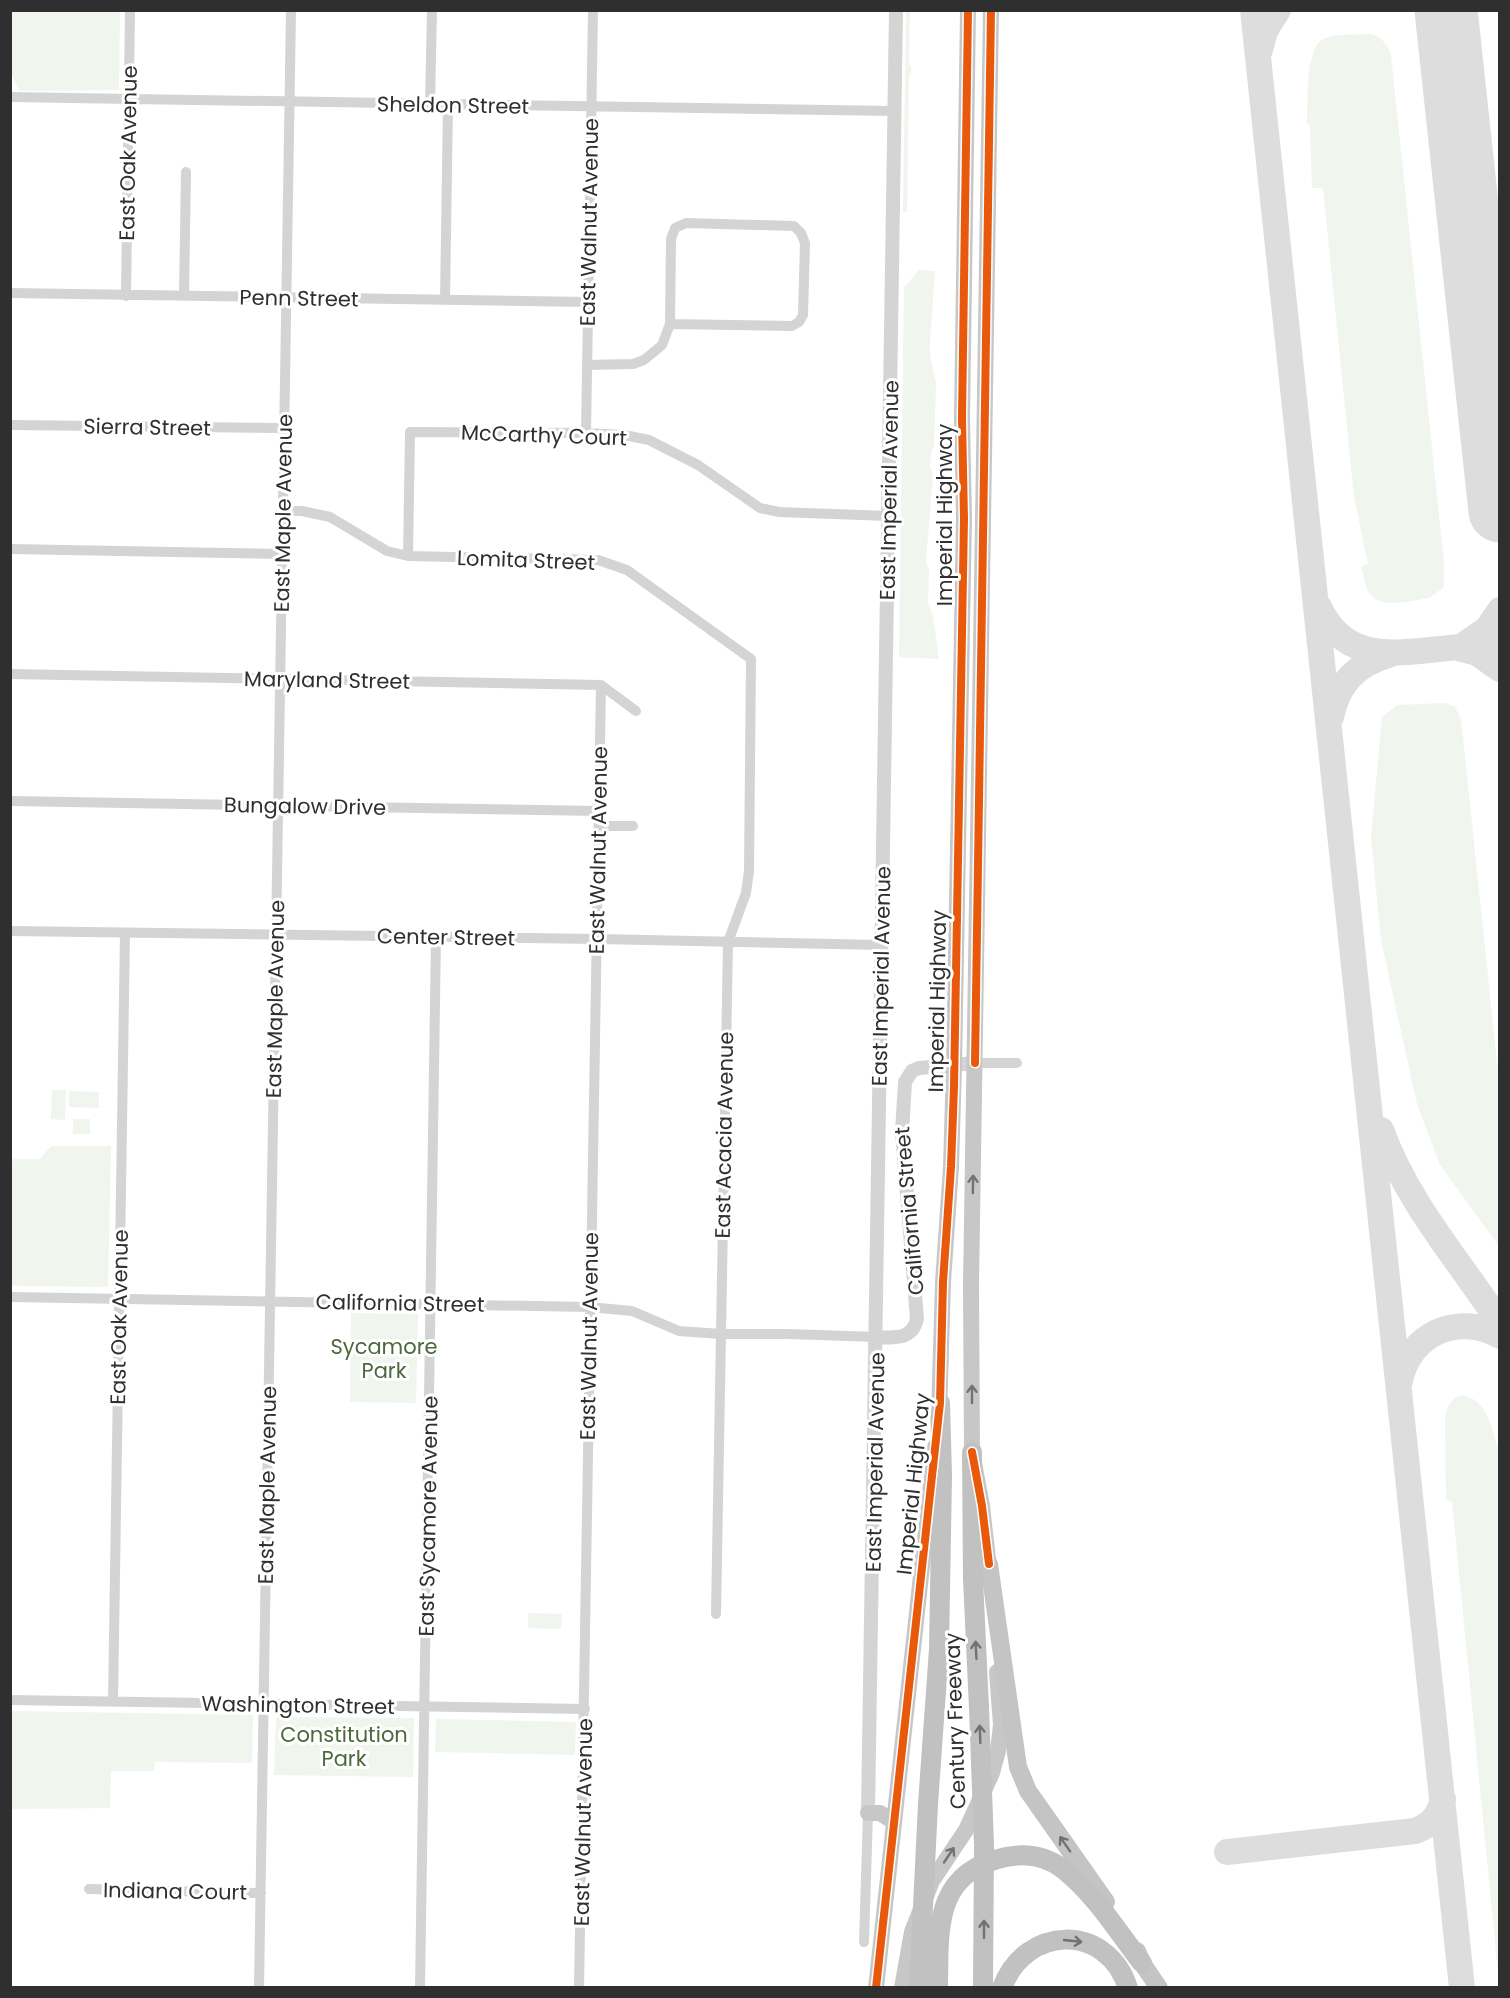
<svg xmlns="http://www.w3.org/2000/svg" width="1510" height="1998" font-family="Poppins,sans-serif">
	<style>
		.green { fill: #f0f5ed }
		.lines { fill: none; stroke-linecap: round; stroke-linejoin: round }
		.taxiway { stroke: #ddd; stroke-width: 26 }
		.runway { stroke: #ddd; stroke-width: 63 }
		.minor { stroke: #d4d4d4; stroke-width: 10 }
		.tertiary { stroke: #d4d4d4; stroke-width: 14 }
		.primary { stroke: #c7c7c7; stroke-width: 16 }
		.trunk { stroke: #c4c4c4; stroke-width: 18 }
		.motorway { stroke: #c1c1c1; stroke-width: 20 }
		.motorway-bridge { stroke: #c1c1c1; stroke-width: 20 }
		.cycleway-casing { stroke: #fff; stroke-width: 11 }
		.cycleway { stroke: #e8590c; stroke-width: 8 }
		.oneway { stroke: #737373 }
		.oneway2 { stroke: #717171 }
		.oneway3 { stroke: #727272 }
		.labels { text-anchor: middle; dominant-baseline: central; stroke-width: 6; stroke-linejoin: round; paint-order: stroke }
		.street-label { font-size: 21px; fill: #2f2f2f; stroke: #fff }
		.park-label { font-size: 21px; fill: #4c693e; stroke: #fff }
	</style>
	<rect width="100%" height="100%" fill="#fff"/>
	<path class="green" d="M910,10L909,62L912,69L909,76L907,212H903L906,11Z
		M10,11H120L119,90L20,91L11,74Z
		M1370,34C1381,35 1388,46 1391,55L1444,563V587L1429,598C1413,600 1382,610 1370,594C1365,587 1364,575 1361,567L1368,564L1354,496L1323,188H1312L1310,125L1307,124C1308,104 1305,48 1323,39C1336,33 1356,35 1370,34Z
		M919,270L935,271L930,341V355L936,384L934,446L931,453L930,465L933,475L926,561L929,571L928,604L933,616L939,659L899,657L904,288Z
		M1445,703L1455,707L1461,719L1499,1081V1246L1440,1165L1417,1104L1381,940L1371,837L1382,717L1397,705Z
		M52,1090H66L65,1120L51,1119Z
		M69,1091L99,1092V1108L69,1107Z
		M73,1119H90V1134H73Z
		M51,1146H111L108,1287L11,1286L10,1177L13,1159H40Z
		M351,1313L418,1314L416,1403L350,1402Z
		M1459,1396C1486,1394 1492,1430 1499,1450V1983L1452,1501L1446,1500L1445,1420C1447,1408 1448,1402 1459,1396Z
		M528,1613L562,1614L561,1629L528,1628Z
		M11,1711L253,1715L252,1763L155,1762L154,1771H111L110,1808L11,1809Z
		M276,1717L414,1718L413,1777L274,1775Z
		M436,1719L576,1722L575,1755L435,1752Z"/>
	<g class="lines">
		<path class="taxiway" d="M1253,10L1462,1988
			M1437,10L1446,30L1454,85
			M1260,50L1265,31L1278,10
			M1319,607C1342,657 1383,655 1430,650C1453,648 1476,645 1500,643
			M1464,645L1487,629L1500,610
			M1461,649L1477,653L1500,669
			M1331,717C1338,682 1357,664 1391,654
			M1381,1130C1407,1202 1458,1259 1500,1323
			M1400,1381C1409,1334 1458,1312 1500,1336
			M1227,1852L1415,1831C1431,1825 1439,1816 1443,1799"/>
		<path class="runway" d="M1446,10L1500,511"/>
		<path class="minor" d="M10,97L895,111
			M430,105L432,10
			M10,293L588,302
			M126,296L130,10
			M184,296L186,172
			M445,300L448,105
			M587,365L633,364L644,360L662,345L670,324L671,239L675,228L686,223L794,226L801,233L805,243L803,315L799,322L792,326L670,324
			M10,425L284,428
			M586,433L593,10
			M283,511H302L330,517L387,551L408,556L598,560L627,570L751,659L749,871L746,893L728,942L716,1614
			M10,549L282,554
			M408,556L410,432L586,433L624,435L649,440L698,465L760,508L779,512L888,516
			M10,674L601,685L636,711
			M10,801L599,811
			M599,826H633
			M10,931L598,939L881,945
			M975,1063H1017
			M10,1297L589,1307L632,1311L679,1331L721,1334H784
			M788,1334L877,1337
			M10,1700L585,1709
			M113,1702L125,933
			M89,1889L261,1893
			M864,1942L868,1813
			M259,1988L291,10
			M420,1988L436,937
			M579,1988L601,685"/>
		<path class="tertiary" d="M877,1337C895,1338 912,1340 917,1319L902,1132L905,1082L912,1071L919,1068L975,1063
			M868,1813L896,10"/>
		<path class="primary" d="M939,1416L943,1282L951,1167L954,1065L964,519L962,418L968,10
			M990,1577L982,1506L972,1452L971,1285L991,10
			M868,1813H880L894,1822
			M876,1988L935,1447
			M902,1988L912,1932L932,1881L966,1830L992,1773L998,1751L1001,1725L997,1672"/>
		<path class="trunk" d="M989,1564L1018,1767L1028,1791L1106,1902
			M1137,1951L1142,1963L1159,1988"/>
		<path class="motorway" d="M972,1452L973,1579L979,1708
			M928,1804L939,1649L942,1476L940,1403
			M938,1988C939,1929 933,1872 1006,1857C1026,1853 1046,1856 1063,1869C1095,1894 1118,1932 1142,1963
			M1002,1988C1025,1925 1107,1922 1128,1988"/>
		<path class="motorway-bridge" d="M979,1708L984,1845L983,1988
			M919,1988L928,1804"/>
		<defs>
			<path id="cycleway" d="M975,1063L991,10
				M972,1452L982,1506L989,1564
				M876,1988L940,1403L943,1282L951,1167L954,1087L964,519L962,418L968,10"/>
		</defs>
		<use href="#cycleway" class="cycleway-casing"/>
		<use href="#cycleway" class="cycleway"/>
	</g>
	<defs><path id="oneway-shaft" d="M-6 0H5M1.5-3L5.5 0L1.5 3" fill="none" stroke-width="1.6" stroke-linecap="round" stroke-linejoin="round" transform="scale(1.5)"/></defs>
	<g class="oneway">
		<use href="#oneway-shaft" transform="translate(973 1184) rotate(-89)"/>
		<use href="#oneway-shaft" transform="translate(972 1394) rotate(-90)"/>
		<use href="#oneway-shaft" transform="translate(949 1855) rotate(-56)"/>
	</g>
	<g class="oneway2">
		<use href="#oneway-shaft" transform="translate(976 1650) rotate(-93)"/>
		<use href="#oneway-shaft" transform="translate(980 1734) rotate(-92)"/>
		<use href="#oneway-shaft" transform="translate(984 1929) rotate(-90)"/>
		<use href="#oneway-shaft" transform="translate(1073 1941) rotate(6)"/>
	</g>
	<use class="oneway3" href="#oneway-shaft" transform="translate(1065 1844) rotate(-125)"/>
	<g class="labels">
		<g class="street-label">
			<text transform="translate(453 105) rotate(1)">Sheldon Street</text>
			<text transform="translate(128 153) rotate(-89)">East Oak Avenue</text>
			<text transform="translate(589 222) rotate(-89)">East Walnut Avenue</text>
			<text transform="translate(299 298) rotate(1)">Penn Street</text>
			<text transform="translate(147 427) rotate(1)">Sierra Street</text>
			<text transform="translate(544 435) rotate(2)">McCarthy Court</text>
			<text transform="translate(889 490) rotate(-89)">East Imperial Avenue</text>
			<text transform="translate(283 513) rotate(-89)">East Maple Avenue</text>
			<text transform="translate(944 515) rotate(-90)">Imperial Highway</text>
			<text transform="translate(526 560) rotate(2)">Lomita Street</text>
			<text transform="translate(327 680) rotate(1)">Maryland Street</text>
			<text transform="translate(305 806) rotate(1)">Bungalow Drive</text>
			<text transform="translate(598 850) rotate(-89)">East Walnut Avenue</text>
			<text transform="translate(446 937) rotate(1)">Center Street</text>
			<text transform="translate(881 976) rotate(-89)">East Imperial Avenue</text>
			<text transform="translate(275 999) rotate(-89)">East Maple Avenue</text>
			<text transform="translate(937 1001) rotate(-89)">Imperial Highway</text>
			<text transform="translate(724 1135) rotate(-89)">East Acacia Avenue</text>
			<text transform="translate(909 1211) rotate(-95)">California Street</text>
			<text transform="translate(400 1303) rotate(1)">California Street</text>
			<text transform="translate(119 1317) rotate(-89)">East Oak Avenue</text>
			<text transform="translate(589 1336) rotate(-89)">East Walnut Avenue</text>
			<text transform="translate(875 1462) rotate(-89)">East Imperial Avenue</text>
			<text transform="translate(913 1484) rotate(-84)">Imperial Highway</text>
			<text transform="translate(267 1485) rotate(-89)">East Maple Avenue</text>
			<text transform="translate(428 1516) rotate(-89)">East Sycamore Avenue</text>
			<text transform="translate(298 1705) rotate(1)">Washington Street</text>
			<text transform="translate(955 1721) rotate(-92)">Century Freeway</text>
			<text transform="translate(583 1822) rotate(-89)">East Walnut Avenue</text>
			<text transform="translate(175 1891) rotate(1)">Indiana Court</text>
		</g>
		<g class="park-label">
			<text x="384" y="1346">Sycamore<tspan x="384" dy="24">Park</tspan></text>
			<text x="344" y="1734">Constitution<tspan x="344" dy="24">Park</tspan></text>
		</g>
	</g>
	<rect width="1510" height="1998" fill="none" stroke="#2f2f2f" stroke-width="24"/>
</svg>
